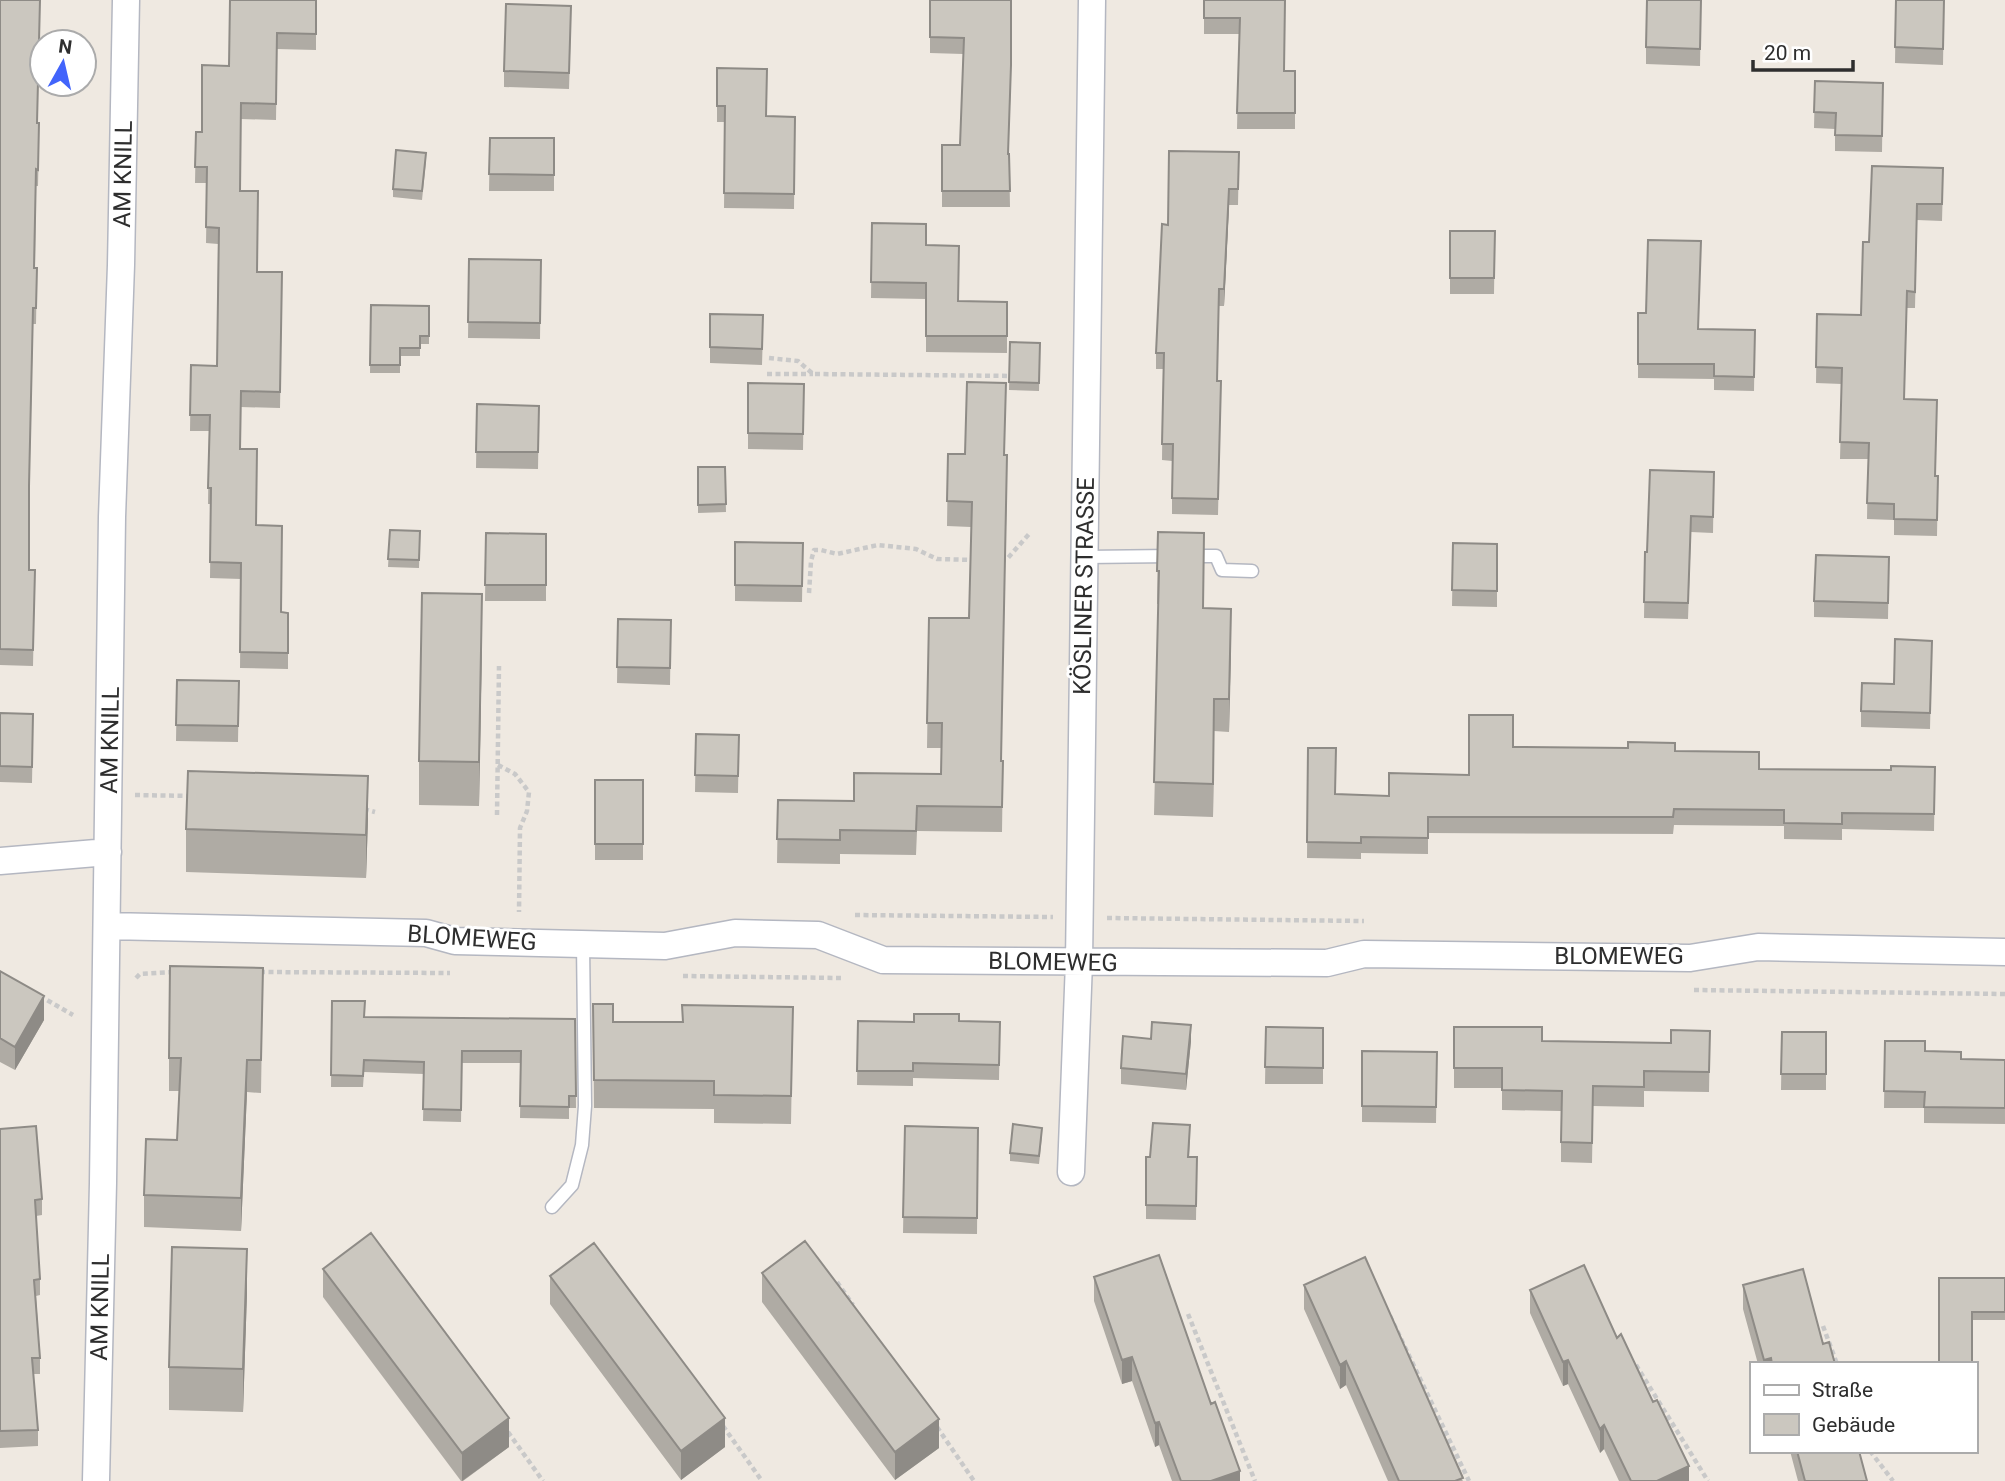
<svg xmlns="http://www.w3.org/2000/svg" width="2005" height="1481" font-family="Roboto,sans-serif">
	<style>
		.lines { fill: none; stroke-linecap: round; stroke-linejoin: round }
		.service-casing { stroke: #b4b7c1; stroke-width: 15 }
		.minor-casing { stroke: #b4b7c1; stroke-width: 29 }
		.path { stroke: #c9c9c9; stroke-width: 4.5; stroke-dasharray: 5 3.5; stroke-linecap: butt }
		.service { stroke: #fff; stroke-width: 12 }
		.minor { stroke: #fff; stroke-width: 26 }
		.wall { fill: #afaba4 }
		.shaded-wall { fill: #8e8b86 }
		.building { fill: #cbc7bf; stroke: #8e8b86; stroke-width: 2 }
		.labels { text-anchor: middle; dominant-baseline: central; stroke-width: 6; stroke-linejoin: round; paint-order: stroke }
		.street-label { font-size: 24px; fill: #2e2e2e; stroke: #fff }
	</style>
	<rect width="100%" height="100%" fill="#efe9e1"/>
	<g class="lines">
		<defs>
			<path id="service" d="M1190,556H1216L1222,570L1252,571
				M1085,557L1172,556
				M552,1207L572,1185L582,1145L585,1106L583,944"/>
			<path id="minor" d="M0,861L108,852
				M107,926L426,933L455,941L665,946L735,933L818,935L883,960L1327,963L1364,954L1690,958L1758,947L2005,952
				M1071,1172L1079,962L1092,0
				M96,1481L103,1183L112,517L121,265L126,0"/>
		</defs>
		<use href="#service" class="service-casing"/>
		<use href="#minor" class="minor-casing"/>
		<path class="path" d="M769,358L798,361L813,374L1015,376
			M767,374H813
			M1001,560H1006L1030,533
			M809,593L811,561L814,550H821L837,554L878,545L916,549L937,559L974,560
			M498,765L515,774L529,792L527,811L520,828L519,912
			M135,795L193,796
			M364,809L375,812
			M497,815L499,666
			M855,915L1053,917
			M1107,918L1364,921
			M260,972L450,973
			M683,976L842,978
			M136,978L140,974L174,972
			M1694,990L2005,994
			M40,996L73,1015
			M837,1282L853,1305
			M1188,1314L1255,1481
			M1390,1316L1469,1481
			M1823,1326L1837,1364
			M1636,1365L1708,1481
			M723,1426L762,1481
			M937,1427L974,1481
			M508,1432L543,1481
			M1870,1451L1893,1481"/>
		<use href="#service" class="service"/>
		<use href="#minor" class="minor"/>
	</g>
	<path class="wall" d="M0,0L37,123L39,140L38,186H36L35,268H37L36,324H33L29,502V570H35L33,666L0,665Z
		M316,0V50L277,49L276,120L241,119L240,191L257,272L282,289L280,408L241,407L240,449L256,525L281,612L288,613V669L240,668L241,579L210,578L211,504H208L209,431H190L191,365L217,366L218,244L206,243L207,183H195L196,132H202L229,66Z
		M930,0L1011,82L1008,154H1009L1010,207H942V145H960L963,54L930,53Z
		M1204,0H1285L1284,71H1295V129H1237L1239,34H1204Z
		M1701,0L1700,66L1646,64V47Z
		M1896,0H1944L1943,65L1895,63Z
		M571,22L569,89L504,87V71Z
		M717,68L766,116L795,117L794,209L724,208L725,122H717Z
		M1815,81L1883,83L1882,152L1835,151V129L1814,128Z
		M490,138H554V191H489Z
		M1239,152L1238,205H1229L1224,306H1219L1217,381H1221L1218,515L1172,514V461L1162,460L1163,369H1156V353L1168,225Z
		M426,161L422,200L393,197V189Z
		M1872,166L1943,184L1942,221L1917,220L1915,308H1907L1904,399L1936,476H1938L1937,536L1894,535V520L1867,519L1868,459H1840L1842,384L1816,383L1817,314L1861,315L1869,242Z
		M872,223L926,245L958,301L1007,302V353L926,352V299L871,298Z
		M1450,231H1495L1494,294H1450Z
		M469,259L541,260L540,339L468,338Z
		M371,305L429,306V344H420V356H400V373H370Z
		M1638,313L1699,329L1755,330L1754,391L1714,390V379L1638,378Z
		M710,314L763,331L762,365L710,363Z
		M1010,342L1040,343L1039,391L1009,390Z
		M748,383L804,384L803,450L748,449Z
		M477,404L539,406L538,469L476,468Z
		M948,454L1005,455L1007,480L1001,761H1003L1002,832L917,831L916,855L840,854V864L777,863L778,800L854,801L941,774L942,748H927L929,618H969L971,527L947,526Z
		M698,467H725L726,512L698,513Z
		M1714,472L1713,533L1691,532L1688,619L1644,618L1645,552H1647Z
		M390,530L420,531L419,568L388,567Z
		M1158,532L1204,566L1203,608L1231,641L1229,732L1214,731L1213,817L1154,815L1159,604H1157Z
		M486,533L546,534V601H485Z
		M735,542L803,543L802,602L735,601Z
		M1453,543L1497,544V607L1452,606Z
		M1889,557L1888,619L1814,617V601Z
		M618,619L671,620L670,685L617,683Z
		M482,638L479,806L419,805V761Z
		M1932,641L1930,729L1861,727V711L1894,684Z
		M177,680L239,681L238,742L176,741Z
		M0,713L33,730L32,783L0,782Z
		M696,734L739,735L738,793L695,792Z
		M1513,747L1675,751L1759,769L1891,770L1935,767L1934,831L1842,829V840L1784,839V826L1674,825L1673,834L1428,833V854L1361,853V859L1307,858L1308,748L1335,794L1389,796L1469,775Z
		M595,780H643V860H595Z
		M368,819L366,878L186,872V829Z
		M263,968L261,1093L247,1092L241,1231L144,1227V1195L177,1140L179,1091H169V1058Z
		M0,971L44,1020L15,1070L0,1062Z
		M332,1001L364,1017L575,1019L576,1108H569V1119L520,1118L521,1063H462L461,1122L423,1121L424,1074L364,1072L363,1087H331Z
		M593,1004L613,1022H682V1005L793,1007L791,1124L714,1123V1109L594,1108Z
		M858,1021L1000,1022L999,1080L913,1078V1086L857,1085Z
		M1266,1027L1323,1028V1084H1265Z
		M1454,1027L1542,1041L1671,1043L1710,1031L1709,1092L1644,1091V1107L1593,1106L1592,1163L1561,1162V1111L1502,1110V1088H1454Z
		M1782,1032H1826V1090H1781Z
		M1151,1039L1191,1041L1186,1090L1121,1084V1068Z
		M1885,1041L1961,1059L2005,1060V1124L1924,1123V1108H1884Z
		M1362,1051L1437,1052L1436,1123L1362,1122Z
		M905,1126L978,1128L977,1234L903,1233Z
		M0,1129L42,1199V1215L36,1216L40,1279V1295L36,1296L40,1358V1374H33L38,1430V1446L0,1448Z
		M1042,1136L1039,1164L1010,1161V1153Z
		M1190,1140L1189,1157H1197L1196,1220L1146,1219V1157H1150Z
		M323,1269L509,1447L463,1481H461L323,1297Z
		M762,1273L939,1448L895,1480L762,1302Z
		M550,1276L725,1447L681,1480L550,1304Z
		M1094,1277L1211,1404L1240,1481H1172L1159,1445L1155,1447L1132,1381L1122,1384L1094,1301Z
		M1939,1278H2005V1320H1972Z
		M1304,1285L1463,1481H1388L1346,1385L1340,1389L1304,1309Z
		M1743,1285L1823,1344L1835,1364H1758L1743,1309Z
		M1530,1290L1617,1338L1653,1402L1689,1481H1619L1604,1449L1600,1453L1568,1384L1563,1386L1530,1313Z
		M247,1293L243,1412L169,1410V1367Z
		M1790,1451H1859L1867,1481H1798Z"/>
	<path class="shaded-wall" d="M1229,189V205L1224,306V289Z
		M482,594V638L479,806V762Z
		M1231,609V641L1229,732V699Z
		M1214,699V731L1213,817V784Z
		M368,776V819L366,878V835Z
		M44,996V1020L15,1070V1047Z
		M1191,1025V1041L1186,1090V1074Z
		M247,1060V1092L241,1231V1198Z
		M247,1249V1293L243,1412V1369Z
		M1132,1357V1381L1122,1384V1360Z
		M1771,1358V1364H1764V1360Z
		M1568,1360V1384L1563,1386V1362Z
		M1346,1361V1385L1340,1389V1365Z
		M509,1418V1447L462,1481V1453Z
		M725,1418V1447L681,1480V1451Z
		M939,1419V1448L895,1480V1452Z
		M1159,1422V1445L1155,1447V1423Z
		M1604,1425V1449L1600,1453V1429Z
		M1689,1466V1481H1657Z
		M1240,1471V1481H1211Z"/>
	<path class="building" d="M0,0H40L37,123H39L38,170L36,169L34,268H37L36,308H33L29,486V570H35L33,650L0,649Z
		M230,0H316V34L277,33L276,104L241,103L240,191H258L257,272H282L280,392L241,391L240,449H257L256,525L282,526L281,612L288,613V653L240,652L241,563L210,562L211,488H208L210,415H190L191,365L217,366L219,228L206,227L207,167H195L196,132H202V65L229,66Z
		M930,0H1011V65L1008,154H1009L1010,191H942V145H960L964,38L930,37Z
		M1204,0H1285L1284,71H1295V113H1237L1240,18H1204Z
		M1647,0H1701L1700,49L1646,47Z
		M1896,0H1944L1943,49L1895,47Z
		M506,4L571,6L569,73L504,71Z
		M717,68L767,69L766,116L795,117L794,194L724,193L725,106H717Z
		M1815,81L1883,83L1882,136L1835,135L1836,113L1814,112Z
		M490,138H554V175L489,174Z
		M396,150L426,153L422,191L393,189Z
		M1169,151L1239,152L1238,189H1229L1224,289H1219L1217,381H1221L1218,499L1172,498L1173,444H1162L1164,353H1156L1162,224L1168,225Z
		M1872,166L1943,168L1942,204H1917L1915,292L1907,291L1904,399L1937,400L1935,476H1938L1937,520L1894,519V504L1867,503L1869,443L1840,442L1842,368L1816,367L1817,314L1861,315L1863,242H1869Z
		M872,223L926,224V245L959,246L958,301L1007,302V336H926V283L871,282Z
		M1450,231H1495L1494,278H1450Z
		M1648,240L1701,241L1698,329L1755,330L1754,377L1714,376V364H1638V313H1646Z
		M469,259L541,260L540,323L468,322Z
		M371,305L429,306V336H420V348H400V365H370Z
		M710,314L763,315L762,349L710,347Z
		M1010,342L1040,343L1039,383L1009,382Z
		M967,382L1006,383L1004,455H1007L1001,761H1003L1002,807L917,806L916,831L840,830V840L777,839L778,800L854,801V773L941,774L942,723H927L929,618H969L972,502L947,501L948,454H965Z
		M748,383L804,384L803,434L748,433Z
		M477,404L539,406L538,452H476Z
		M698,467H725L726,504L698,505Z
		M1650,470L1714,472L1713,517L1691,516L1688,603L1644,602L1645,552H1647Z
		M390,530L420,531L419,560L388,559Z
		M1158,532L1204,533L1203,608L1231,609L1229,699H1214L1213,784L1154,782L1159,571H1157Z
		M486,533L546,534V585H485Z
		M735,542L803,543L802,586L735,585Z
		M1453,543L1497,544V591L1452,590Z
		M1816,555L1889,557L1888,603L1814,601Z
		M422,593L482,594L479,762L419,761Z
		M618,619L671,620L670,668L617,667Z
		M1895,639L1932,641L1930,713L1861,711L1862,683L1894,684Z
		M177,680L239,681L238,726L176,725Z
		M0,713L33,714L32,767L0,766Z
		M1469,715H1513V747L1628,748V742L1675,743V751L1759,752V769L1891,770V766L1935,767L1934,814L1842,813V824L1784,823V810L1674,809L1673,817H1428V838L1361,837V843L1307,842L1308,748H1336L1335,794L1389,796V773L1469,775Z
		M696,734L739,735L738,776L695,775Z
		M188,771L368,776L366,835L186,829Z
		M595,780H643V844H595Z
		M170,966L263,968L261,1060H247L241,1198L144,1195L146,1139L177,1140L181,1058H169Z
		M0,971L44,996L15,1047L0,1038Z
		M332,1001H365L364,1017L575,1019L576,1096H569V1107L520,1106L521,1051H462L461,1110L423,1109L424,1062L364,1060L363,1076L331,1075Z
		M593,1004H613V1022H683L682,1005L793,1007L791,1096L714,1095V1081L594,1080Z
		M914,1014H959V1021L1000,1022L999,1065L913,1063V1071H857L858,1021L914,1022Z
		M1152,1022L1191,1025L1186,1074L1121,1068L1123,1036L1151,1039Z
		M1266,1027L1323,1028V1068L1265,1067Z
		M1454,1027H1542V1041L1671,1043V1030L1710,1031L1709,1072L1644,1071V1087L1593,1086L1592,1143L1561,1142L1562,1091L1502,1090V1068H1454Z
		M1782,1032H1826V1074H1781Z
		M1885,1041H1925V1051L1961,1052V1059L2005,1060V1108L1924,1107L1925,1092L1884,1091Z
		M1362,1051L1437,1052L1436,1107L1362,1106Z
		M1153,1123L1190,1125L1188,1157H1197L1196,1206L1146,1205V1157H1150Z
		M1013,1124L1042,1128L1039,1156L1010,1153Z
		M36,1126L42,1199L35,1200L40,1279L34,1280L40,1358H32L38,1430L0,1431V1129Z
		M905,1126L978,1128L977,1218L903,1217Z
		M371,1233L509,1418L462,1453L323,1269Z
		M805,1241L939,1419L895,1452L762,1273Z
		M594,1243L725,1418L681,1451L550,1276Z
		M172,1247L247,1249L243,1369L169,1367Z
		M1159,1255L1211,1404L1215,1402L1240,1471L1211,1481H1181L1159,1422L1155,1423L1132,1357L1122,1360L1094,1277Z
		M1365,1257L1463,1478L1455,1481H1399L1346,1361L1340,1365L1304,1285Z
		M1584,1265L1617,1338L1621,1334L1653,1402L1657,1400L1689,1466L1657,1481H1631L1604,1425L1600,1429L1568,1360L1563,1362L1530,1290Z
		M1803,1269L1823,1344L1829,1342L1835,1364H1772L1771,1358L1764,1360L1743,1285Z
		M1939,1278H2005V1312H1972V1364H1939Z
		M1797,1451H1859L1867,1481H1805Z"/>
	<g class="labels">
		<g class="street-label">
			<text transform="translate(123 174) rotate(-89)">AM KNILL</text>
			<text transform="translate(1084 586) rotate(-89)">KÖSLINER STRASSE</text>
			<text transform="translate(110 740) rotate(-89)">AM KNILL</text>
			<text transform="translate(472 938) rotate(4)">BLOMEWEG</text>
			<text x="1619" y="956">BLOMEWEG</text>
			<text transform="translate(1053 962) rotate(1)">BLOMEWEG</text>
			<text transform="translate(100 1307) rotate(-89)">AM KNILL</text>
		</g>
	</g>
	<rect x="1750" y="1362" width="228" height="91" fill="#ffffff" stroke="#ababab" stroke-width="2"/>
	<rect x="1764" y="1385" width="35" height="10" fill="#ffffff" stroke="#ababab" stroke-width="2"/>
	<text x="1812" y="1397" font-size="21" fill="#2e2e2e">Straße</text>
	<rect x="1764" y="1414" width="35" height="21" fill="#cbc7bf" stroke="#ababab" stroke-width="2"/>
	<text x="1812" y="1432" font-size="21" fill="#2e2e2e">Gebäude</text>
	<g transform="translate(63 63) rotate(8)"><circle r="33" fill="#ffffff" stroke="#ababab" stroke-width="2"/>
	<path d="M0-5L12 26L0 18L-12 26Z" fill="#4264fb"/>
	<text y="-10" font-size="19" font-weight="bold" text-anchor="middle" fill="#2e2e2e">N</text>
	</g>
	<path d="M1753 60v10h100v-10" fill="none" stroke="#2e2e2e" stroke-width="3.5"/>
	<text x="1764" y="60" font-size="21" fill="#2e2e2e" stroke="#ffffff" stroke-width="5" paint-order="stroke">20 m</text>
</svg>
